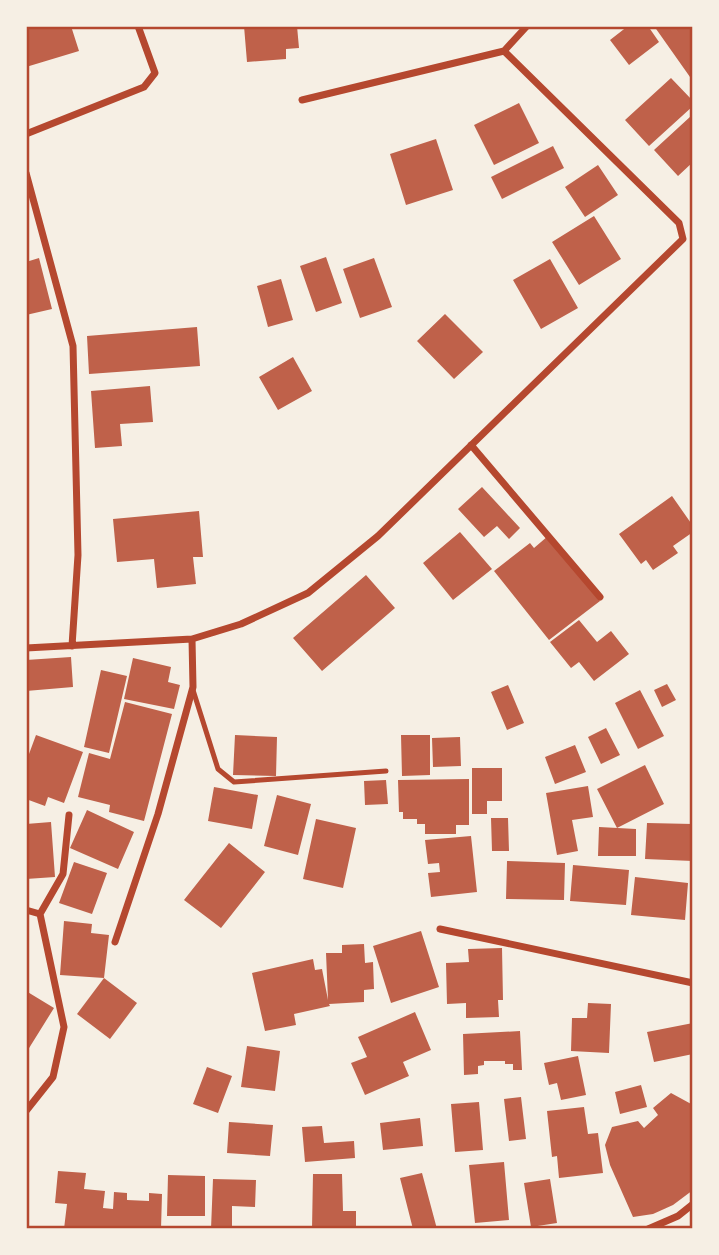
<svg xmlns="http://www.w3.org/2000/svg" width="719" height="1255" font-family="'Fira Sans',sans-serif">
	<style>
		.building { fill: #bf614a }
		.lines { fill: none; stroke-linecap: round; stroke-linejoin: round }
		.service { stroke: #b5482f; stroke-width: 5 }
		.minor { stroke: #b5482f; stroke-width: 7 }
		.neatline { fill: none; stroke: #b5482f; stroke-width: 2.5 }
	</style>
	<rect width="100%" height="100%" fill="#f6efe4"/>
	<path class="building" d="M26,26H71L79,51L26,67Z
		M244,26H297L299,48L286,49V59L247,62Z
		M628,26H648L659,42L629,65L610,40Z
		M654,26H693V75L690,77Z
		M671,78L693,101V106L649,146L625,120Z
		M519,103L539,143L494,165L474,125Z
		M691,116L693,119V162L678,176L654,150Z
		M436,139L453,190L406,205L390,154Z
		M553,146L564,168L502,199L491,177Z
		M598,165L618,195L585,217L565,187Z
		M594,216L621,259L579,285L552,242Z
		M326,257L342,303L316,312L300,266Z
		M39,258L52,309L26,315V262Z
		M374,258L392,307L360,318L343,269Z
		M550,259L578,308L541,329L513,280Z
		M281,279L293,320L268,327L257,286Z
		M445,314L483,352L454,379L417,341Z
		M197,327L200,366L89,374L87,336Z
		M293,357L312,391L278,410L259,377Z
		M150,386L153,422L120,424L122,446L95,448L91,391Z
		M482,487L520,528L509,539L497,526L484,537L458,509Z
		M672,496L693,526V532L673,546L678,553L653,570L646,560L641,564L619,534Z
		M199,511L203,557H193L196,584L157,588L154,559L117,562L113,519Z
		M460,532L492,569L453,600L423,563Z
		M548,536L600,601L549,640L494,571L530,543L534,548Z
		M366,575L395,608L322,671L293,638Z
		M579,620L597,642L611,631L629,654L594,681L579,662L571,668L550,642Z
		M71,657L73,687L26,691V660Z
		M133,658L171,667L168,682L180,685L174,709L124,699Z
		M101,670L127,676L109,753L84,747Z
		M667,684L676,700L662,707L654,690Z
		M508,685L524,723L507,730L491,692Z
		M640,690L664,736L638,749L615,703Z
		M125,702L172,714L144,821L109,812L110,805L78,797L89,753L110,759Z
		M606,728L620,755L601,764L588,737Z
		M36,735L83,752L64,803L48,797L45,806L26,799V753L29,754Z
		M235,735L277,737L276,776L233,775Z
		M401,735H430V775L402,776Z
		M460,737L461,766L433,767L432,738Z
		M575,745L586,772L555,784L545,757Z
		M645,765L664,804L617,828L597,789Z
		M472,768H502V801H487V814H472Z
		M469,779V825H456V834H425V824H417V819H403V812H399L398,780Z
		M386,780L388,804L365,805L364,781Z
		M588,786L593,817L572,820L578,851L557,855L546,793Z
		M214,787L258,795L252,829L208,821Z
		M277,795L311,804L298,855L264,846Z
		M87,810L134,832L118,869L70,848Z
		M491,818H508L509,851H492Z
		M316,819L356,828L343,888L303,879Z
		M51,822L55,877L26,879V824Z
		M647,823L693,824V861L645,859Z
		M599,827L636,829V856H598Z
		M471,836L477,892L431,897L428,873L440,872L439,863L428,864L425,840Z
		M229,843L265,872L221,928L184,900Z
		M507,861L565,863L564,900L506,899Z
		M74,862L107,873L92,914L59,903Z
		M573,865L629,870L626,905L570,901Z
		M635,877L688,883L685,920L631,915Z
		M64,921L92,924L91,933L109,935L104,978L60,975Z
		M421,931L439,987L391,1003L373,946Z
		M364,944L365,963L373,962L374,989L364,990V1002L329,1004L330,1006L294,1014L296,1025L265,1031L252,973L313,959L315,970L322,969L328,1000L326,953H342V945Z
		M502,948L503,1000H498L499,1017L466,1018V1003L447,1004L446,963L469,962L468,949Z
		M104,978L137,1003L110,1039L77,1014Z
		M26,991L54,1008L26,1053Z
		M588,1003L611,1004L609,1053L571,1051L572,1018H587Z
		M415,1012L431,1050L403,1062L409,1076L365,1095L351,1063L367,1057L358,1037Z
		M693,1023V1054L654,1062L647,1032Z
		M520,1031L522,1070H513V1064H505V1061H484V1065L478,1066V1074L464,1075L463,1034Z
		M247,1046L280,1051L275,1091L241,1087Z
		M578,1056L586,1095L561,1100L557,1083L549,1085L544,1063Z
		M207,1067L232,1076L218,1113L193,1104Z
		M641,1085L647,1107L620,1114L615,1092Z
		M671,1093L693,1105V1190L673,1205L653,1214L633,1217L610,1165L605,1145L612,1127L638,1121L644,1128L658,1115L653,1108Z
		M521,1097L526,1139L509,1141L504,1099Z
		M479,1102L483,1150L455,1152L451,1104Z
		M584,1107L588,1134L598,1133L603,1173L559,1178L557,1156L552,1157L547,1111Z
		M420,1118L423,1146L383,1150L380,1123Z
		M229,1122L273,1125L270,1156L227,1153Z
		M322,1126L324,1143L354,1141L355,1158L305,1162L302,1127Z
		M504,1162L509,1220L475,1223L469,1165Z
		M58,1171L86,1173L84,1189L105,1191L103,1208L113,1209L114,1192L127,1193V1200L149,1201V1193L162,1194L161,1229H64L67,1204L55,1203Z
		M422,1173L437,1229H413L400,1178Z
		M313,1174H342L343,1211H356V1229H312Z
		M168,1175L205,1176V1216H167Z
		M213,1179L256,1180L255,1207L232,1206V1229H211Z
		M550,1179L557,1223L531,1227L524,1183Z"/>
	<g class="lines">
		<path class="service" d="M193,690L218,769L234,782L386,771"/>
		<path class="minor" d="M504,51L527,26
			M302,100L504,51
			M26,134L144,87L155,73L138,26
			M26,173L73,346L78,555L72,646
			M471,445L600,597
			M26,648L192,639L241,624L308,593L378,536L683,239L679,223L504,51
			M26,910L40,914
			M440,929L693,983
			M115,942L158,814L193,687L192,639
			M26,1111L53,1077L64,1027L40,914L63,874L69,815
			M648,1229L678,1216L693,1204"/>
	</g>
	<rect width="719" height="1255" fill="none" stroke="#f6efe4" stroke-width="56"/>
	<rect x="28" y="28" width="663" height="1199" class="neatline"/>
</svg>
